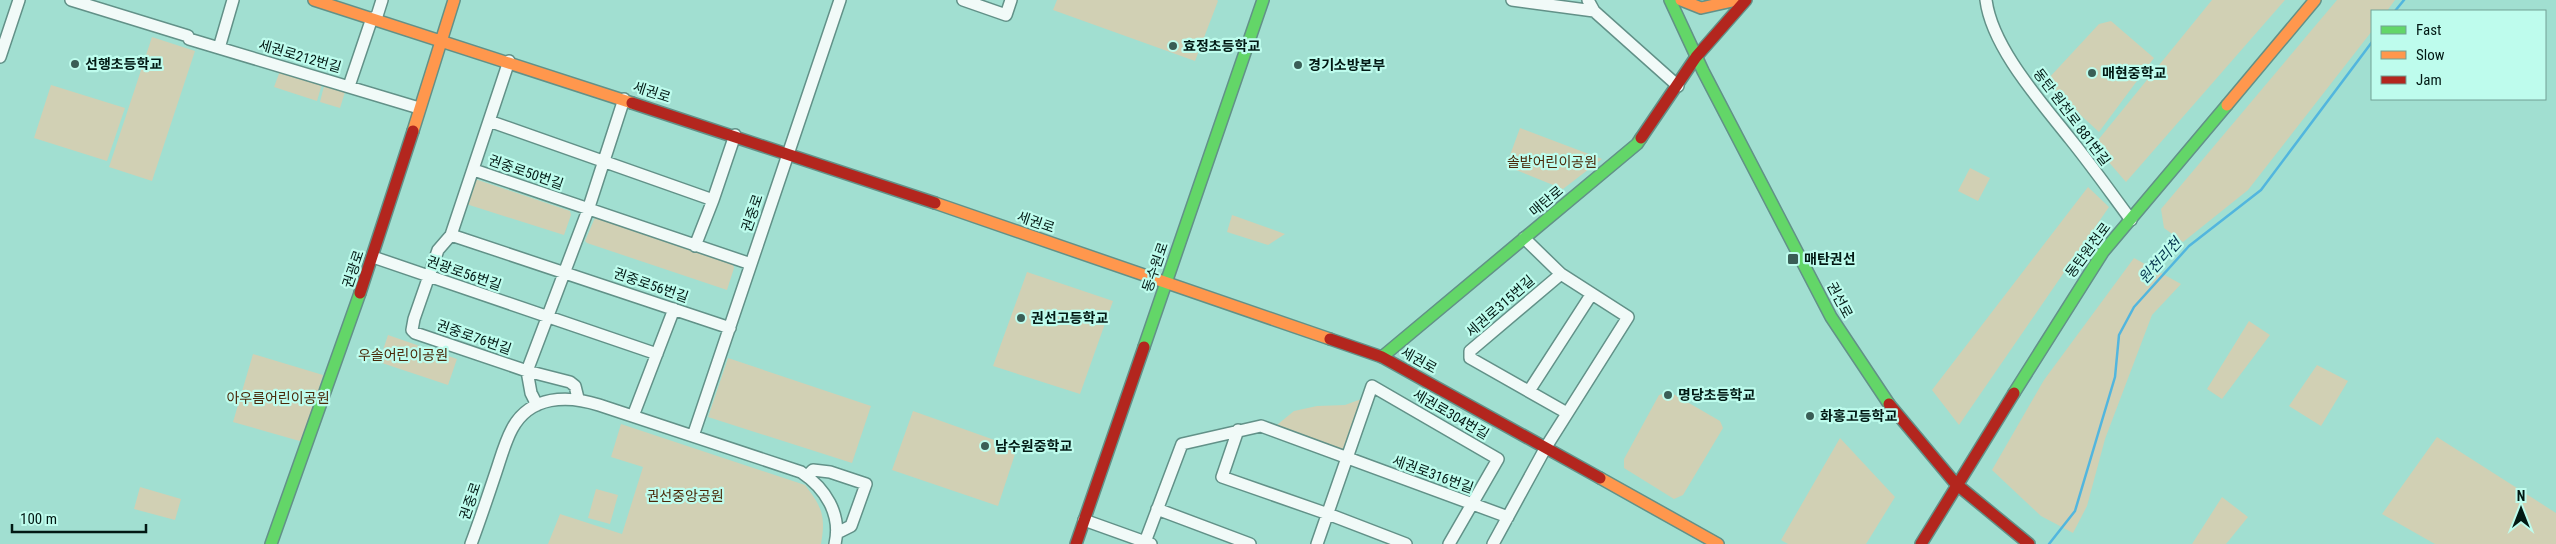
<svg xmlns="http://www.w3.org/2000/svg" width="2556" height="544" font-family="'Roboto Condensed','Noto Sans KR',sans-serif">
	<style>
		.green { fill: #d1d0b4 }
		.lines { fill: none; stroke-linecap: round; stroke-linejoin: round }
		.stream { stroke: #52b6de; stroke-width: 2.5 }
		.street-casing { stroke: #629188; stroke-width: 14 }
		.fast-casing { stroke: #629188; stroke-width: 14 }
		.slow-casing { stroke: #629188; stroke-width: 14 }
		.jam-casing { stroke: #629188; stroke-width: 14 }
		.street { stroke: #f1faf8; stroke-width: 11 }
		.fast { stroke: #63d668; stroke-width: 11 }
		.slow { stroke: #ff974d; stroke-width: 11 }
		.jam { stroke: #b3261e; stroke-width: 11 }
		.poi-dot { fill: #3a5e56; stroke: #befced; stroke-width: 2 }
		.labels { text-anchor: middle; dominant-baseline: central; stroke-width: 4.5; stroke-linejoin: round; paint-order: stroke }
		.poi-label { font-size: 14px; font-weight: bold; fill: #021914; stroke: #befced; text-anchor: start }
		.street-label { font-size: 14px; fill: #021914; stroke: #befced }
		.park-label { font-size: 14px; fill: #4b290a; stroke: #befced }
		.water-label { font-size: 15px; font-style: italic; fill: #063750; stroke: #befced }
	</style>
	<rect width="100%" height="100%" fill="#a1dfd1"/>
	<path class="green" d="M1057,0H1217L1218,1L1195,61L1053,10Z
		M2212,0H2285L2126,182L2094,145Z
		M2337,0H2395L2387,11H2372V31L2248,190L2183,242L2164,228L2161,209Z
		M2111,21L2154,58L2099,132L2050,87L2047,80L2099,24Z
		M152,37L195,51L152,181L109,167Z
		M280,71L322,84L317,101L274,87Z
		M51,85L125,108L107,161L34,138Z
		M324,86L345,92L340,108L320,102Z
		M1520,128L1602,159L1563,189L1506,166Z
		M1970,168L1990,178L1978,201L1958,191Z
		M472,178L570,211L571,215L564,235L463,203Z
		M2088,187L2109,207L1959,425L1932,390Z
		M596,215L732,260L734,268L727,290L587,243L585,241Z
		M1232,215L1285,234L1268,245L1227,232Z
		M2134,258L2181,284L2152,315L2105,439L2087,506L2073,533L2041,516L1992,470L2044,380Z
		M1027,272L1113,301L1080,394L993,366Z
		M2249,321L2270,335L2222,399L2207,389Z
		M388,335L457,359L448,385L379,362Z
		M253,354L323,375L303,442L233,422Z
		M728,358L871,406L852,463L708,417Z
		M2317,365L2348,381L2321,426L2289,406Z
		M1670,392L1720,421L1723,428L1683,495L1674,499L1624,468V459L1659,395Z
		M1364,398L1345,456L1272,429L1294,411L1317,406L1345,405Z
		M913,411L1017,448L998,506L892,470Z
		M621,424L805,485C822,507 826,516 821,544H548L560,514L622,534L643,467L611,457Z
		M2437,437L2556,513V544H2435L2382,514Z
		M1840,438L1895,497L1866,544H1788L1781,540Z
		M140,487L181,499L175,520L134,509Z
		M596,489L618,495L610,524L588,518Z
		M2222,497L2248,517L2226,544H2192Z"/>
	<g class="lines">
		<path class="stream" d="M2395,11L2404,0
			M2049,544L2075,511L2115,377L2119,335L2134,307L2189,246L2261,190L2372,42"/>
		<defs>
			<path id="street" d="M71,0L188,36L189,39L219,48
				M233,0L219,48L419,108
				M963,0L1006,15L1011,0
				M1512,0L1594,11
				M1588,0L1594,11L1678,86
				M1986,0C1992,48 2042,103 2071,140C2092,166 2111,193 2131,220
				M376,19L382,0
				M0,57L19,0
				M349,86L372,18
				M489,121L713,200L695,246
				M474,170L751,264
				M713,200L735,135
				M451,235L509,61
				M373,257L657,354
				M1561,274L1470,351V358L1567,413
				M527,371L588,210L624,99
				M527,371L531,393L537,405
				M1529,391L1591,295
				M578,398L575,386L570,382L527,371L415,333L412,330L414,319L438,250L451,235L730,328
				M633,416L674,309
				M1238,430L1222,477L1328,514L1406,544
				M693,436L840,0
				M807,476L813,470L830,472L866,484L851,526L837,533
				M1157,509L1250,544
				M1084,520L1151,544
				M1145,542L1182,444L1261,426L1508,517
				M471,544C480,520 488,496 496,472C501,457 505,442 512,429C530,395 568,395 599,405L801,472C825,488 842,514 835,544
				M1317,544L1372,386L1498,459L1449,544
				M1493,544L1546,447L1628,317L1561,274L1524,238"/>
			<path id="fast" d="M1670,0L1703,71L1831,317L1889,404
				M1144,347L1263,0
				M1382,357L1637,144L1641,138
				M2014,393L2103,252L2227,105
				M271,544L360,293"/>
			<path id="slow" d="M314,0L632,103
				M1681,0L1701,8L1737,0
				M2227,105L2315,0
				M413,131L454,0
				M935,203L1330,339
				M1600,478L1718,544"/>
			<path id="jam" d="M632,103L935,203
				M1641,138L1696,57L1746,0
				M360,293L413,131
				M1330,339L1382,357L1600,478
				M1889,404L1955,483L2029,544
				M1076,544L1144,347
				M1921,544L2014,393"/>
		</defs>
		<use href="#street" class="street-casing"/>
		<use href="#fast" class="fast-casing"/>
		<use href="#slow" class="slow-casing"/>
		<use href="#jam" class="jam-casing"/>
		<use href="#street" class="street"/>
		<use href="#fast" class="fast"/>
		<use href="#slow" class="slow"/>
		<use href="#jam" class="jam"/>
	</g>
	<g class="poi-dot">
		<circle cx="1173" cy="46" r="5"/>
		<circle cx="75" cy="64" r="5"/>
		<circle cx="1298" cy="65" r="5"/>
		<circle cx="2092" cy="73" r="5"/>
		<rect x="1787" y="253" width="12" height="12" rx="2.5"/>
		<circle cx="1021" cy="318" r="5"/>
		<circle cx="1668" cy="395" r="5"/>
		<circle cx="1810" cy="416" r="5"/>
		<circle cx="985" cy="446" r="5"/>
	</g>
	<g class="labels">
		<g class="poi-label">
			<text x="1183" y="46">효정초등학교</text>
			<text x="85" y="64">선행초등학교</text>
			<text x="1308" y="65">경기소방본부</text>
			<text x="2102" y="73">매현중학교</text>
			<text x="1804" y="259">매탄권선</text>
			<text x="1031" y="318">권선고등학교</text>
			<text x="1678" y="395">명당초등학교</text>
			<text x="1820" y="416">화홍고등학교</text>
			<text x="995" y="446">남수원중학교</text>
		</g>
		<g class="street-label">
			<text transform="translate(300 56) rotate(16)">세권로212번길</text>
			<text transform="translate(652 92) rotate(18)">세권로</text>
			<text transform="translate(2072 117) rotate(53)">동탄 원천로 881번길</text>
			<text transform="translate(526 172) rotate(19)">권중로50번길</text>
			<text transform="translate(1546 201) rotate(-40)">매탄로</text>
			<text transform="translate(752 213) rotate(-71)">권중로</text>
			<text transform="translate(1036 222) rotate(19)">세권로</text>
			<text transform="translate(2088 250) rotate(-53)">동탄원천로</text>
			<text transform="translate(1155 267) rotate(-71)">동수원로</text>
			<text transform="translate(353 269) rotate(-71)">권광로</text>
			<text transform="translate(464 273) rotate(19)">권광로56번길</text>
			<text transform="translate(651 285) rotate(19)">권중로56번길</text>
			<text transform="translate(1840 300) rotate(62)">권선로</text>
			<text transform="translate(1500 306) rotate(-41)">세권로315번길</text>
			<text transform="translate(474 337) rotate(19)">권중로76번길</text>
			<text transform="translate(1419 360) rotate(29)">세권로</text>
			<text transform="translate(1451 414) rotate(30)">세권로304번길</text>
			<text transform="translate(1433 474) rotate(20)">세권로316번길</text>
			<text transform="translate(470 501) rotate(-71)">권중로</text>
		</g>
		<g class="park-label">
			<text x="1552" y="162">솔밭어린이공원</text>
			<text x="403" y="355">우솔어린이공원</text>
			<text x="278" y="398">아우름어린이공원</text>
			<text x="685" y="496">권선중앙공원</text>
		</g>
		<g class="water-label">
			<text transform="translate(2160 261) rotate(-48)">원천리천</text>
		</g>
	</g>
	<rect x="2371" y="10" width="175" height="90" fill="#befced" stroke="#73a196"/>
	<rect x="2381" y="26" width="25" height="8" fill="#63d668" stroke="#73a196"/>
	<text x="2416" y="35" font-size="15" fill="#021914">Fast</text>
	<rect x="2381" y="51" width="25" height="8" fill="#ff974d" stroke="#73a196"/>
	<text x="2416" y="60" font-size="15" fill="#021914">Slow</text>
	<rect x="2381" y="76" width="25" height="8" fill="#b3261e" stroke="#73a196"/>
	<text x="2416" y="85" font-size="15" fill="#021914">Jam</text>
	<g transform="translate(2521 509)" stroke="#befced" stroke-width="4" paint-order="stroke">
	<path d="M0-4L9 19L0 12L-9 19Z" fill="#021914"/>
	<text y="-8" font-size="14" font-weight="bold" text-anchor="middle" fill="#021914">N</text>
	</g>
	<path d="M12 524v8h134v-8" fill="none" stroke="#021914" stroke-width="2.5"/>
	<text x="20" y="524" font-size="15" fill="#021914" stroke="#befced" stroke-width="4" paint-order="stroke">100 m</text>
</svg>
